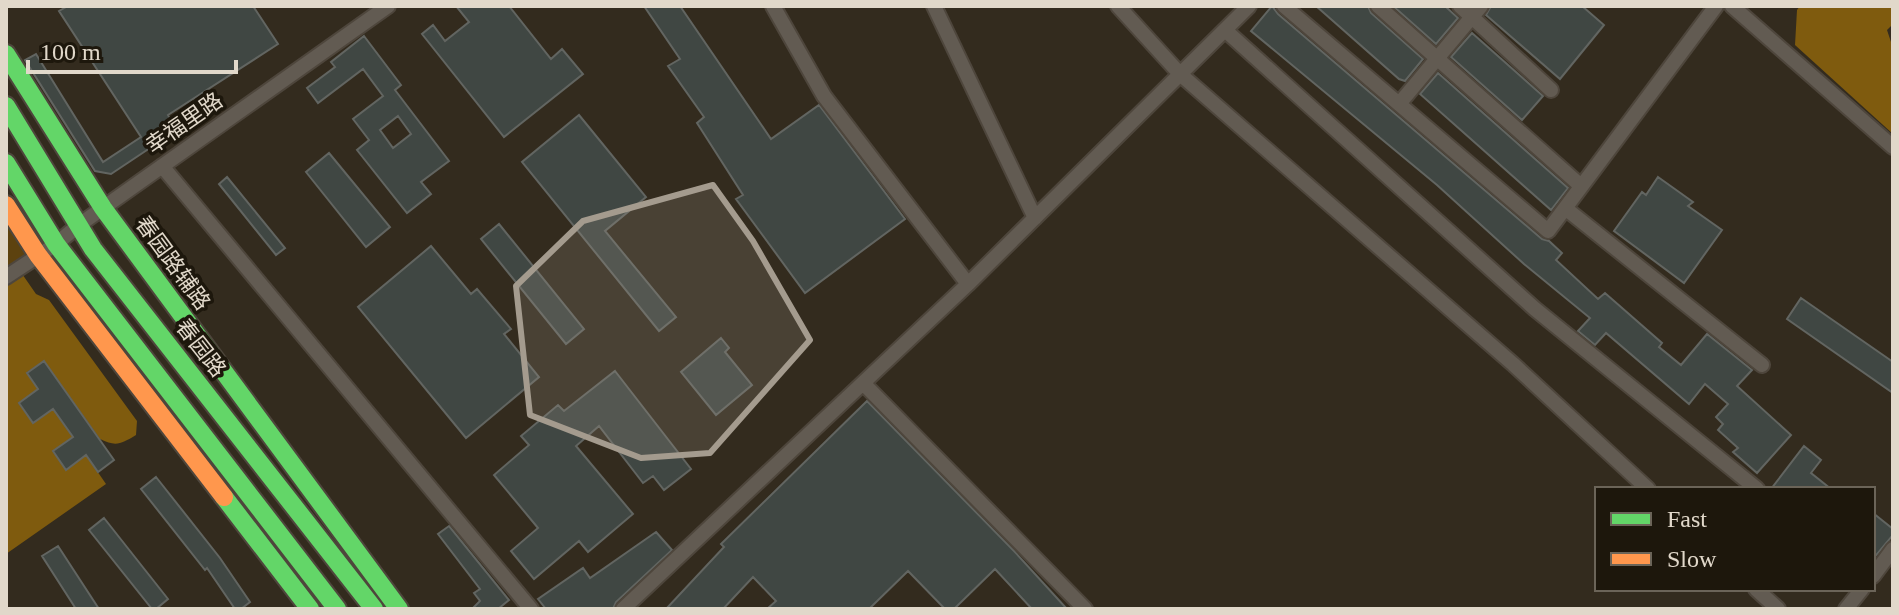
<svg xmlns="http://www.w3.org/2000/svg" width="1899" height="615" font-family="'Times New Roman','Noto Sans SC',serif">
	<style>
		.green { fill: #5d420f }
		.forest { fill: #7f5b0e }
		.building { fill: #404743; stroke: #626561; stroke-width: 2; fill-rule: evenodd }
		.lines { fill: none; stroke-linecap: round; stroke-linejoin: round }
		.street-casing { stroke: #4e463c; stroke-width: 18 }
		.fast-casing { stroke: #4e463c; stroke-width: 22 }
		.slow-casing { stroke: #4e463c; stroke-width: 22 }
		.street { stroke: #625b52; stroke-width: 14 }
		.fast { stroke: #63d668; stroke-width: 18 }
		.slow { stroke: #ff974d; stroke-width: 18 }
		.marked { fill: #a49b8e; fill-opacity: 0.2; stroke: #a49b8e; stroke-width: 6; stroke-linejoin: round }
		.labels { text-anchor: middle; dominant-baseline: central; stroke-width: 7; stroke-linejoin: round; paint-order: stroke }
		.street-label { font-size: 22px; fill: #e1d8ca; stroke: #1d170c }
	</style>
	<rect width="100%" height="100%" fill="#332b1e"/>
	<path class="green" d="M6,205L38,255L6,277Z"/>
	<path class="forest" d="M1800,6H1893V24L1887,30L1893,48V134L1795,45L1797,10Z
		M18,268L36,294L49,300L137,421L136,435C121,444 116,447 100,439L44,361L27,372L40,391L31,394L19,404L33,423L48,412L50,404L77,442L68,440L53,452L66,469L84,452L106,484L6,554V277Z"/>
	<path class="building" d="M68,6H253L278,44L168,115L177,130L111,174L95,171L25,60L36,54L103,162L141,137L59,11Z
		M456,6H509L551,59L562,49L583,74L504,137L422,34L433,25L445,41L469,22Z
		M644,6H680L771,139L819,105L905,219L805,293L736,199L743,195L697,123L704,117L668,66L680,59Z
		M1272,6L1278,14L1542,239L1549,241L1562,253L1556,260L1598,299L1605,293L1662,343L1659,347L1681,365L1707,334L1752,370L1737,386L1791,435L1757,473L1733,452L1738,448L1718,430L1723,424L1716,417L1728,404L1705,384L1689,404L1606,333L1595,345L1578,331L1590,318L1524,264L1437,185L1251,31Z
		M1316,6H1368L1371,13L1423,59L1405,81L1399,79Z
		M1393,6H1445L1458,18L1436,44Z
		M1491,6H1582L1604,25L1560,79L1486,15Z
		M1472,33L1543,96L1522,120L1451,57Z
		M364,36L401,85L395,90L449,161L421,182L431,194L407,213L357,150L369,140L353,119L383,96L363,69L318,103L307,88L335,67L331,62ZM398,116L411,134L393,148L380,130Z
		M1438,73L1568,188L1551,210L1420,94Z
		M579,115L646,197L605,231L676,317L659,331L522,162Z
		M329,153L390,227L366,247L306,172Z
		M227,177L285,248L276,255L219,184Z
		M1658,177L1693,202L1688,206L1722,230L1684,283L1614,231L1642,192L1646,195Z
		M499,224L584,329L566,344L481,239Z
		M431,246L471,294L477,289L511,329L504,334L539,377L466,438L358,307Z
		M1801,298L1893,362V393L1787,319Z
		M721,338L729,348L725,352L752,385L716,415L681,372Z
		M44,361L114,460L98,472L86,455L66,470L53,451L73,437L53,409L33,423L19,403L38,389L27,373Z
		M615,371L691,469L664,490L653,476L643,483L599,426L576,446L633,514L588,552L579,541L534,579L511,551L538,528L494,475L529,445L521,436L558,405L564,411Z
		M867,401L1014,551L1067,609H1032L995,569L954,609H945L908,571L869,609H767L776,601L753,577L723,609H666L724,547L721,544Z
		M1804,446L1821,460L1811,473L1831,489H1771Z
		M156,477L220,558L250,602L241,609H235L207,568L205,570L141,489Z
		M1873,513L1893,529V535L1873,559Z
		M104,518L168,599L156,609H152L89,530Z
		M449,526L509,600L498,609H472L480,601L474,593L480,589L438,534Z
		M656,532L672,550L616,602L613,609H546L538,599L583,568L590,578Z
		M58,546L99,609H76L42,556Z"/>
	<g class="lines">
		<defs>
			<path id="street" d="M773,6L824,96L968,284
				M934,6L1035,218
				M1118,6L1180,74L1513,364L1648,489
				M1284,6L1548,231L1716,6
				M1378,6L1581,186
				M1460,6L1551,90
				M1732,6L1893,147
				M1225,30L1535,309L1757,489
				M1399,104L1481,6
				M162,166L531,609
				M1565,208L1762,365
				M6,277L56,244L79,225L388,6
				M863,383L1085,609
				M1873,576L1893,549
				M1756,589L1778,609
				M623,609L968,284L1249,6
				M1846,609L1862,589"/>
			<path id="fast" d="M6,54L103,208L399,609
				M6,106L93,249L374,609
				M6,163L56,244L337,609
				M224,497L310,609"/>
			<path id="slow" d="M6,205L38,255L224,497"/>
		</defs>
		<use href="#street" class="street-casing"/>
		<use href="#fast" class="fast-casing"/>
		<use href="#slow" class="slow-casing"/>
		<use href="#street" class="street"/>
		<use href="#fast" class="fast"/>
		<use href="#slow" class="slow"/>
	</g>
	<path class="marked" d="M713,185L753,241L810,340L710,453L641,458L530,415L516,286L583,221Z"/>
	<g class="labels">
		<g class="street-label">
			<text transform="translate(184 123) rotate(-35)">幸福里路</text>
			<text transform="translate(173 263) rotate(54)">春园路辅路</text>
			<text transform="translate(201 348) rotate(52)">春园路</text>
		</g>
	</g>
	<rect width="1899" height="615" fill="none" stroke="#e1d8ca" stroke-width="16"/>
	<rect x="1595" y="487" width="280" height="104" fill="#1d170c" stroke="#6b6458" stroke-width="2"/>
	<rect x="1611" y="513" width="40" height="12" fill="#63d668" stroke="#6b6458" stroke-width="2"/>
	<text x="1667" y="527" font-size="24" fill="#e1d8ca">Fast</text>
	<rect x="1611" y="553" width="40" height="12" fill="#ff974d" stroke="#6b6458" stroke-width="2"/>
	<text x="1667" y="567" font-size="24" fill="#e1d8ca">Slow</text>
	<path d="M28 60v12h208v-12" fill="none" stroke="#e1d8ca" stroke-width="4"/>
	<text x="40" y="60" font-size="24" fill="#e1d8ca" stroke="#1d170c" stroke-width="6" paint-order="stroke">100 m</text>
</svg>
